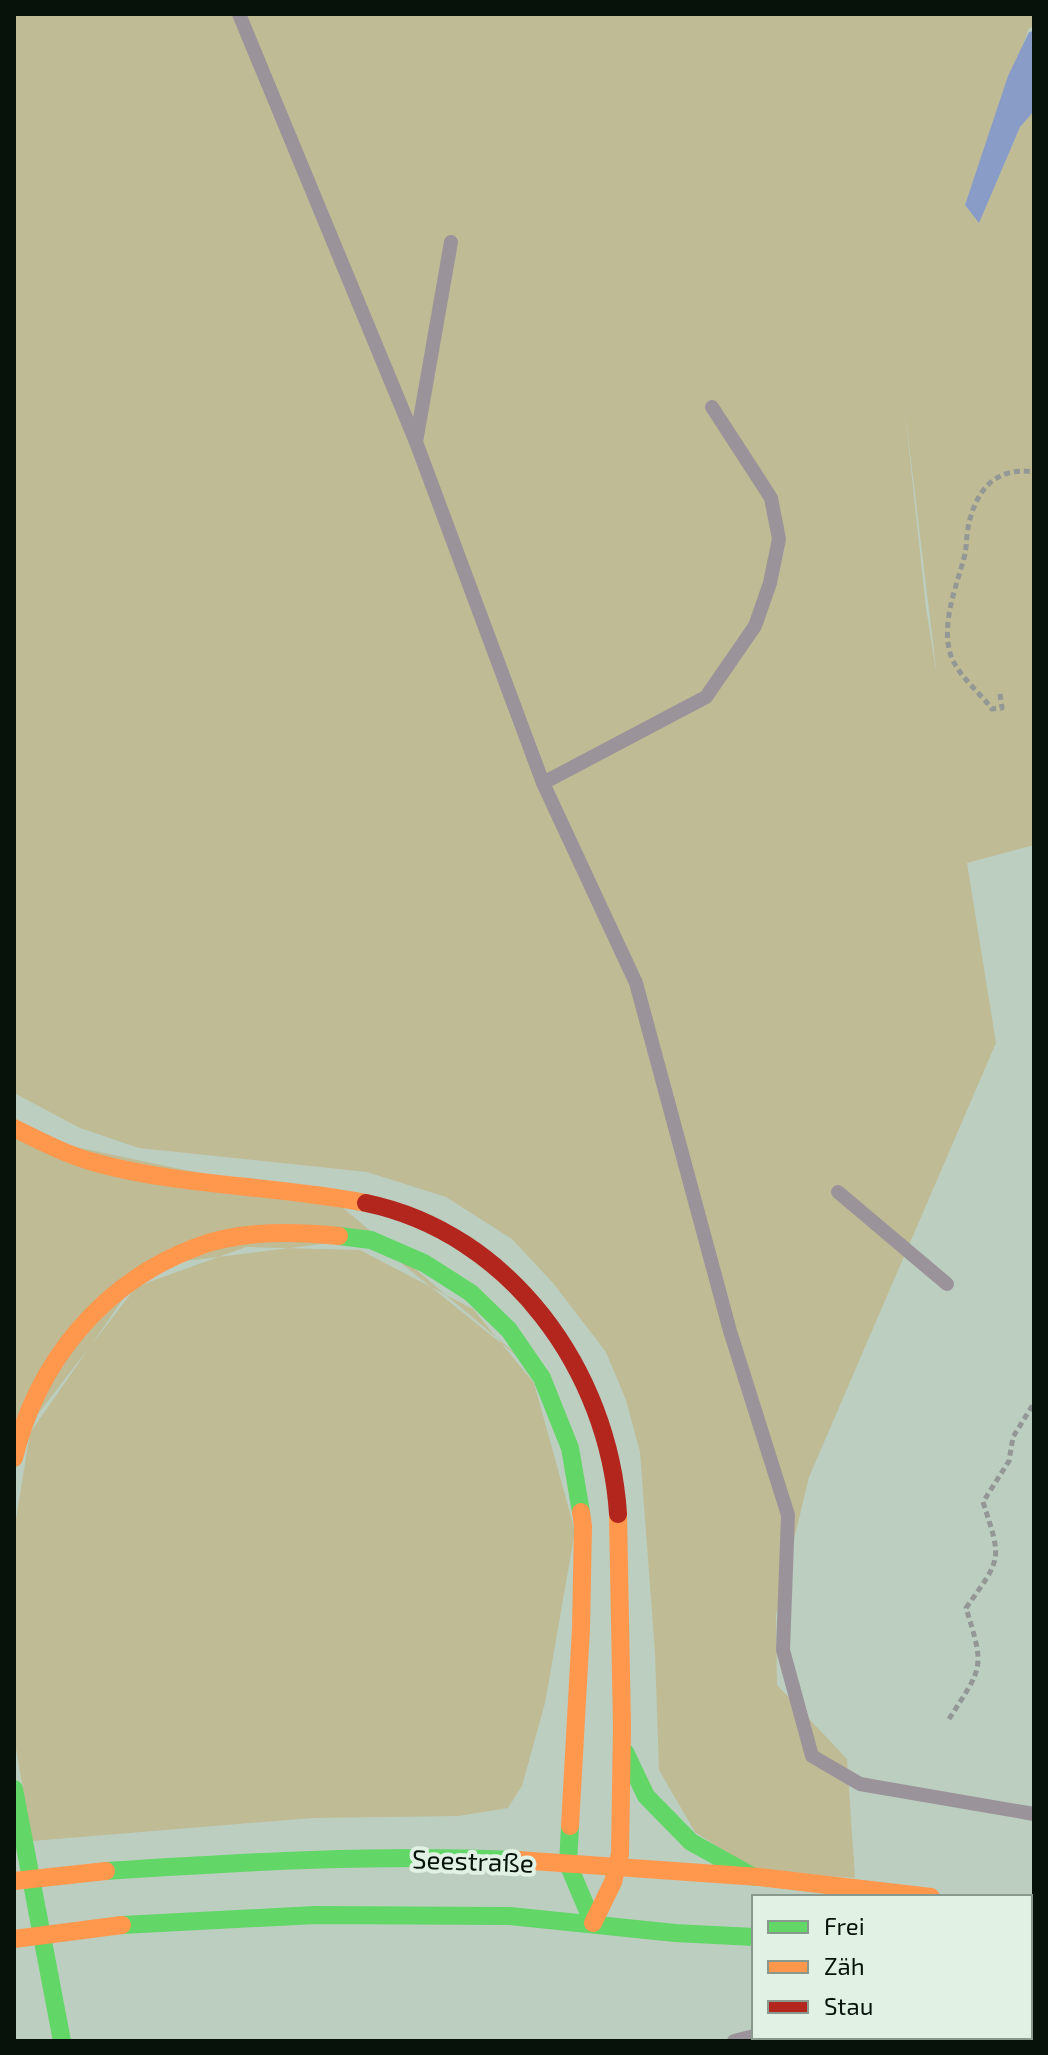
<svg xmlns="http://www.w3.org/2000/svg" width="1048" height="2055" font-family="'Exo 2',sans-serif">
	<style>
		.green { fill: #bfbb95; fill-rule: evenodd }
		.water { fill: #899cc8 }
		.lines { fill: none; stroke-linecap: round; stroke-linejoin: round }
		.path { stroke: #939795; stroke-width: 5; stroke-dasharray: 6 4; stroke-linecap: butt }
		.lane { stroke: #9a949a; stroke-width: 14 }
		.fast { stroke: #63d668; stroke-width: 18 }
		.slow { stroke: #ff974d; stroke-width: 18 }
		.jam { stroke: #b3261e; stroke-width: 18 }
		.slow-bridge { stroke: #ff974d; stroke-width: 18 }
		.labels { text-anchor: middle; dominant-baseline: central; stroke-width: 8; stroke-linejoin: round; paint-order: stroke }
		.street-label { font-size: 26px; fill: #07130a; stroke: #e1f2e4 }
	</style>
	<rect width="100%" height="100%" fill="#bccec0"/>
	<path class="green" d="M14,14H1034V27L1029,28L965,205L979,222L1020,127L1034,111V845L967,863L996,1043L809,1477L776,1615L777,1685L847,1759L855,1878L753,1870L695,1832L659,1770L655,1653L640,1452L626,1400L606,1352L553,1283L512,1239L446,1197L367,1172L139,1148L80,1128L14,1093ZM904,403L937,676L926,608Z
		M14,1134L336,1202L543,1377L370,1238L153,1265L14,1445Z
		M246,1247L360,1250L473,1309L534,1383L575,1531L545,1703L522,1786L508,1808L458,1816L312,1818L32,1841L14,1737V1531L30,1433L130,1289Z"/>
	<path class="water" d="M1034,31V111L1020,127L979,223L965,205L1008,76L1029,32Z"/>
	<g class="lines">
		<path class="path" d="M1000,694L1002,708L992,709C978,690 954,673 949,649C943,619 956,587 964,558C967,548 966,538 968,528C975,491 995,466 1034,472
			M949,1719C983,1666 985,1669 966,1608C1002,1557 1002,1561 983,1502L1009,1461L1013,1437L1034,1403"/>
		<path class="lane" d="M239,14L416,442L543,783L636,983L730,1331L788,1515L783,1650L812,1756L860,1784L1034,1814
			M416,442L451,242
			M543,783L706,697L755,626L770,583L779,539L771,498L712,407
			M838,1192L947,1284
			M955,2037L967,2041
			M734,2041L754,2036"/>
		<path class="fast" d="M339,1236L371,1240L424,1263L471,1293L509,1330L542,1378L570,1448L581,1512
			M625,1752L646,1796L691,1842L754,1877
			M14,1789L62,2041
			M570,1826L568,1864L593,1923
			M106,1871C244,1862 380,1854 518,1860
			M122,1925L315,1915L510,1916L675,1933L754,1937"/>
		<path class="slow" d="M14,1128C40,1141 65,1154 93,1162C182,1187 276,1185 366,1203
			M14,1458C37,1363 101,1284 194,1248C238,1230 293,1231 339,1236
			M570,1826L581,1629L583,1526L581,1512
			M518,1860L759,1877L931,1897
			M1030,1910L1034,1911
			M593,1923L613,1882L620,1854L622,1727L618,1514
			M1030,1959H1034"/>
		<path class="jam" d="M366,1203C510,1233 609,1371 618,1514"/>
		<path class="slow-bridge" d="M14,1881L106,1871
			M14,1939L122,1925"/>
	</g>
	<g class="labels">
		<g class="street-label">
			<text transform="translate(473 1860) rotate(2)">Seestraße</text>
		</g>
	</g>
	<rect width="1048" height="2055" fill="none" stroke="#07130a" stroke-width="32"/>
	<rect x="752" y="1895" width="280" height="144" fill="#e1f2e4" stroke="#8a998d" stroke-width="2"/>
	<rect x="768" y="1921" width="40" height="12" fill="#63d668" stroke="#8a998d" stroke-width="2"/>
	<text x="824" y="1935" font-size="24" fill="#07130a">Frei</text>
	<rect x="768" y="1961" width="40" height="12" fill="#ff974d" stroke="#8a998d" stroke-width="2"/>
	<text x="824" y="1975" font-size="24" fill="#07130a">Zäh</text>
	<rect x="768" y="2001" width="40" height="12" fill="#b3261e" stroke="#8a998d" stroke-width="2"/>
	<text x="824" y="2015" font-size="24" fill="#07130a">Stau</text>
</svg>
